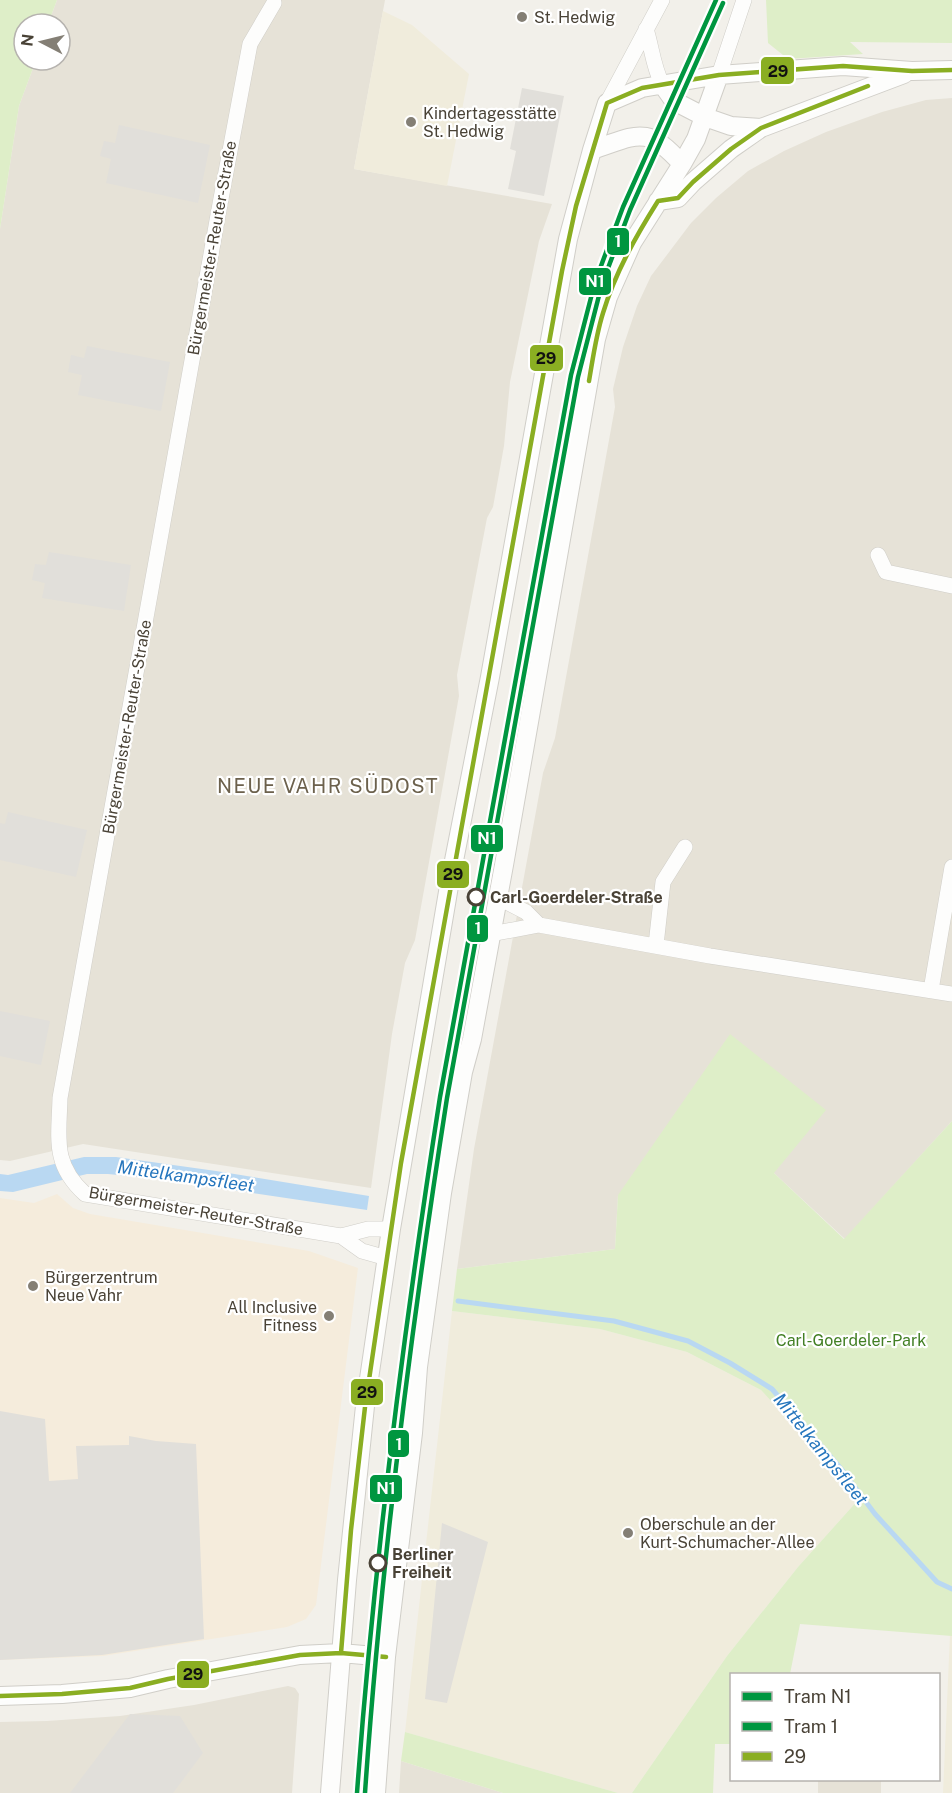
<svg xmlns="http://www.w3.org/2000/svg" width="952" height="1793" font-family="'Public Sans',sans-serif">
	<style>
		.residential { fill: #e6e2d7 }
		.commercial { fill: #f5ecdc }
		.education { fill: #f0ecdc }
		.green { fill: #deeec8 }
		.parking { fill: #e1dfda }
		.water { fill: #b9d8f2 }
		.lines { fill: none; stroke-linecap: round; stroke-linejoin: round }
		.stream { stroke: #b9d8f2; stroke-width: 5 }
		.minor-casing { stroke: #d0cec8; stroke-width: 16 }
		.tertiary-casing { stroke: #d0cec8; stroke-width: 20 }
		.minor { stroke: #fdfdfc; stroke-width: 15 }
		.tertiary { stroke: #fdfdfc; stroke-width: 18 }
		.bus-1-casing { stroke: #fff; stroke-width: 9 }
		.bus-1 { stroke: #8aae22; stroke-width: 4.5 }
		.tram-1-casing { stroke: #fff; stroke-width: 9 }
		.tram-2-casing { stroke: #fff; stroke-width: 9 }
		.tram-1 { stroke: #009640; stroke-width: 4.5 }
		.tram-2 { stroke: #009640; stroke-width: 4.5 }
		.poi-dot { fill: #847f75; stroke: #fff; stroke-width: 2 }
		.stop-dot { fill: #fff; stroke: #494236; stroke-width: 3 }
		.labels { text-anchor: middle; dominant-baseline: central; stroke-width: 4.5; stroke-linejoin: round; paint-order: stroke }
		.poi-label { font-size: 16px; fill: #494236; stroke: #fff; text-anchor: start }
		.street-label { font-size: 16px; fill: #494236; stroke: #fff }
		.stop-label { font-size: 16px; font-weight: bold; fill: #494236; stroke: #fff; text-anchor: start }
		.park-label { font-size: 16px; fill: #427f24; stroke: #fff }
		.water-label { font-size: 18px; font-style: italic; fill: #2676bd; stroke: #fff }
		.quarter-label { font-size: 20px; letter-spacing: 1.5px; fill: #6c614c; stroke: #fff }
		.line-badge { stroke: #fff; stroke-width: 2 }
		.badge-label { font-size: 16px; text-anchor: middle; font-weight: bold; fill: #fff }
		.pale-badge-label { font-size: 16px; text-anchor: middle; font-weight: bold; fill: #111 }
	</style>
	<rect width="100%" height="100%" fill="#f2f0ea"/>
	<path class="residential" d="M57,0H385L354,169L552,204L539,241L510,382L504,446L493,507L487,518L457,675L459,696L415,940L405,963L392,1034L371,1188L83,1144L10,1161L0,1160V229L19,106L36,60H60V24H48Z
		M952,98V1121L845,1239L774,1173L618,1195L615,1249L457,1269L474,1149L506,975L543,773L555,738L615,407L613,389L623,347L637,306L651,276L691,223L716,198L748,171L784,151L826,132L882,112L926,100Z
		M288,1686L295,1688L299,1694L292,1793H0V1722L47,1721L120,1716L194,1705Z
		M401,1761L503,1793H399Z
		M818,1780H881V1793H818Z"/>
	<path class="commercial" d="M57,1194L73,1208L90,1214L309,1251L358,1268L316,1605L306,1619L287,1627L103,1656L0,1660V1198L34,1203Z"/>
	<path class="education" d="M383,11L412,25L469,74L447,186L354,169Z
		M452,1311L600,1329L687,1352L761,1390L859,1499L798,1567L727,1656L632,1793H618L405,1732Z
		M950,1635L952,1636V1793H943Z"/>
	<path class="green" d="M0,0H57L48,24H24V60H36L19,106L0,229Z
		M766,0H952V43L850,42L863,54L788,59L768,43Z
		M730,1034L826,1110L774,1173L844,1239L952,1121V1636L800,1624L790,1674H732L731,1744H715L713,1793H632L727,1656L798,1567L859,1499L761,1390L687,1352L600,1329L452,1311L457,1269L615,1249L618,1195Z
		M405,1732L618,1793H503L401,1761Z"/>
	<path class="parking" d="M522,88L564,96L544,196L508,189L516,151L510,149Z
		M119,125L210,145L198,203L106,183L111,159L100,156L104,141L115,143Z
		M87,346L170,362L161,411L78,395L82,375L68,372L71,355L84,358Z
		M49,552L131,565L124,611L42,598L45,583L32,580L35,564L46,565Z
		M8,812L87,830L76,877L0,860V823L5,824Z
		M0,1011L50,1021L41,1065L0,1056Z
		M0,1411L45,1419L49,1481L78,1479L76,1446L129,1445V1436L156,1441L196,1444L204,1639L102,1655L0,1660Z
		M442,1523L488,1542L447,1703L425,1699Z
		M130,1714L180,1716L203,1753L173,1793H70Z"/>
	<path class="water" d="M84,1157H116L216,1171L369,1196L367,1210L158,1179L108,1174H87L13,1192L0,1191V1174L8,1175Z"/>
	<g class="lines">
		<path class="stream" d="M458,1301L614,1321L688,1341L730,1363L772,1389L842,1470L875,1514L937,1582L952,1589"/>
		<defs>
			<path id="minor" d="M274,3L250,44L220,204L60,1098C59,1138 52,1164 85,1194L341,1236L368,1229H391
				M646,29C652,48 653,66 662,84
				M719,75L744,0
				M607,103L662,0
				M878,555L886,572L952,586
				M497,897L526,912L539,925
				M491,934L539,925L710,956L952,994
				M656,945L663,882L685,847
				M931,990L952,867
				M341,1236L362,1251L387,1258"/>
			<path id="tertiary" d="M662,84L674,101L705,117L731,126L761,128
				M592,150C638,135 646,124 682,164
				M658,201L678,198L693,182L731,149L761,128L904,74
				M0,1696L62,1694L130,1688L168,1679L300,1655L341,1653L386,1657
				M330,1793L347,1580L365,1406L391,1229L449,886L490,677L568,239L592,150L607,103L642,88L719,75L843,66L912,71L952,70
				M376,1793L386,1657L413,1433L418,1367L442,1193L463,1072L472,1039L504,865L596,339L608,297L632,243L682,164L696,139L719,75"/>
		</defs>
		<use href="#minor" class="minor-casing"/>
		<use href="#tertiary" class="tertiary-casing"/>
		<use href="#minor" class="minor"/>
		<use href="#tertiary" class="tertiary"/>
		<defs>
			<path id="bus-1" d="M607,103L642,88L719,75L843,66L912,71L952,70
				M658,201L678,198L693,182L731,149L761,128L868,86
				M589,381C593,358 596,335 603,313C615,273 636,236 658,201
				M341,1653L351,1530L365,1407L401,1163L562,271L576,206L607,103
				M0,1696L62,1694L130,1688L168,1679L300,1655L341,1653L386,1657"/>
		</defs>
		<use href="#bus-1" class="bus-1-casing"/>
		<use href="#bus-1" class="bus-1"/>
		<defs>
			<path id="tram-1" d="M357,1793C374,1560 404,1328 440,1097L571,375L595,282L623,207L716,0"/>
			<path id="tram-2" d="M365,1793C381,1560 411,1329 447,1098L578,377L602,284L630,210L723,3"/>
		</defs>
		<use href="#tram-1" class="tram-1-casing"/>
		<use href="#tram-2" class="tram-2-casing"/>
		<use href="#tram-1" class="tram-1"/>
		<use href="#tram-2" class="tram-2"/>
	</g>
	<g class="poi-dot">
		<circle cx="522" cy="17" r="6"/>
		<circle cx="411" cy="122" r="6"/>
		<circle cx="33" cy="1286" r="6"/>
		<circle cx="329" cy="1316" r="6"/>
		<circle cx="628" cy="1533" r="6"/>
	</g>
	<g class="stop-dot">
		<circle cx="476" cy="897" r="8"/>
		<circle cx="378" cy="1563" r="8"/>
	</g>
	<g class="labels">
		<g class="poi-label">
			<text x="534" y="17">St. Hedwig</text>
			<text x="423" y="113">Kindertagesstätte<tspan x="423" dy="18">St. Hedwig</tspan></text>
			<text x="45" y="1277">Bürgerzentrum<tspan x="45" dy="18">Neue Vahr</tspan></text>
			<text x="317" y="1307" text-anchor="end">All Inclusive<tspan x="317" dy="18">Fitness</tspan></text>
			<text x="640" y="1524">Oberschule an der<tspan x="640" dy="18">Kurt-Schumacher-Allee</tspan></text>
		</g>
		<g class="street-label">
			<text transform="translate(212 248) rotate(-80)">Bürgermeister-Reuter-Straße</text>
			<text transform="translate(127 727) rotate(-80)">Bürgermeister-Reuter-Straße</text>
			<text transform="translate(196 1211) rotate(10)">Bürgermeister-Reuter-Straße</text>
		</g>
		<g class="stop-label">
			<text x="490" y="897">Carl-Goerdeler-Straße</text>
			<text x="392" y="1554">Berliner<tspan x="392" dy="18">Freiheit</tspan></text>
		</g>
		<g class="park-label">
			<text x="851" y="1340">Carl-Goerdeler-Park</text>
		</g>
		<g class="water-label">
			<text transform="translate(186 1176) rotate(8)">Mittelkampsfleet</text>
			<text transform="translate(821 1449) rotate(51)">Mittelkampsfleet</text>
		</g>
		<g class="quarter-label">
			<text x="328" y="786">NEUE VAHR SÜDOST</text>
		</g>
	</g>
	<g class="line-badge">
		<rect x="760" y="56" width="35" height="29" rx="6" fill="#8aae22"/>
		<rect x="606" y="227" width="24" height="29" rx="6" fill="#009640"/>
		<rect x="578" y="267" width="34" height="29" rx="6" fill="#009640"/>
		<rect x="529" y="344" width="35" height="28" rx="6" fill="#8aae22"/>
		<rect x="470" y="824" width="34" height="29" rx="6" fill="#009640"/>
		<rect x="436" y="860" width="34" height="29" rx="6" fill="#8aae22"/>
		<rect x="466" y="914" width="23" height="29" rx="6" fill="#009640"/>
		<rect x="350" y="1378" width="34" height="28" rx="6" fill="#8aae22"/>
		<rect x="387" y="1429" width="23" height="29" rx="6" fill="#009640"/>
		<rect x="369" y="1474" width="34" height="29" rx="6" fill="#009640"/>
		<rect x="176" y="1660" width="34" height="29" rx="6" fill="#8aae22"/>
	</g>
	<g class="badge-label">
		<text x="618" y="247">1</text>
		<text x="595" y="287">N1</text>
		<text x="487" y="844">N1</text>
		<text x="478" y="934">1</text>
		<text x="399" y="1450">1</text>
		<text x="386" y="1494">N1</text>
	</g>
	<g class="pale-badge-label">
		<text x="778" y="77">29</text>
		<text x="546" y="364">29</text>
		<text x="453" y="880">29</text>
		<text x="367" y="1398">29</text>
		<text x="193" y="1680">29</text>
	</g>
	<rect x="730" y="1673" width="210" height="108" fill="#ffffff" stroke="#b6b3af" stroke-width="1.5"/>
	<rect x="742" y="1692" width="30" height="9" fill="#009640" stroke="#b6b3af" stroke-width="1.5"/>
	<text x="784" y="1703" font-size="18" fill="#494236">Tram N1</text>
	<rect x="742" y="1722" width="30" height="9" fill="#009640" stroke="#b6b3af" stroke-width="1.5"/>
	<text x="784" y="1733" font-size="18" fill="#494236">Tram 1</text>
	<rect x="742" y="1752" width="30" height="9" fill="#8aae22" stroke="#b6b3af" stroke-width="1.5"/>
	<text x="784" y="1763" font-size="18" fill="#494236">29</text>
	<g transform="translate(42 42) rotate(277)"><circle r="28" fill="#ffffff" stroke="#b6b3af" stroke-width="1.5"/>
	<path d="M0-4.5L10 22L0 15L-10 22Z" fill="#847f75"/>
	<text y="-9" font-size="16" font-weight="bold" text-anchor="middle" fill="#494236">N</text>
	</g>
</svg>
